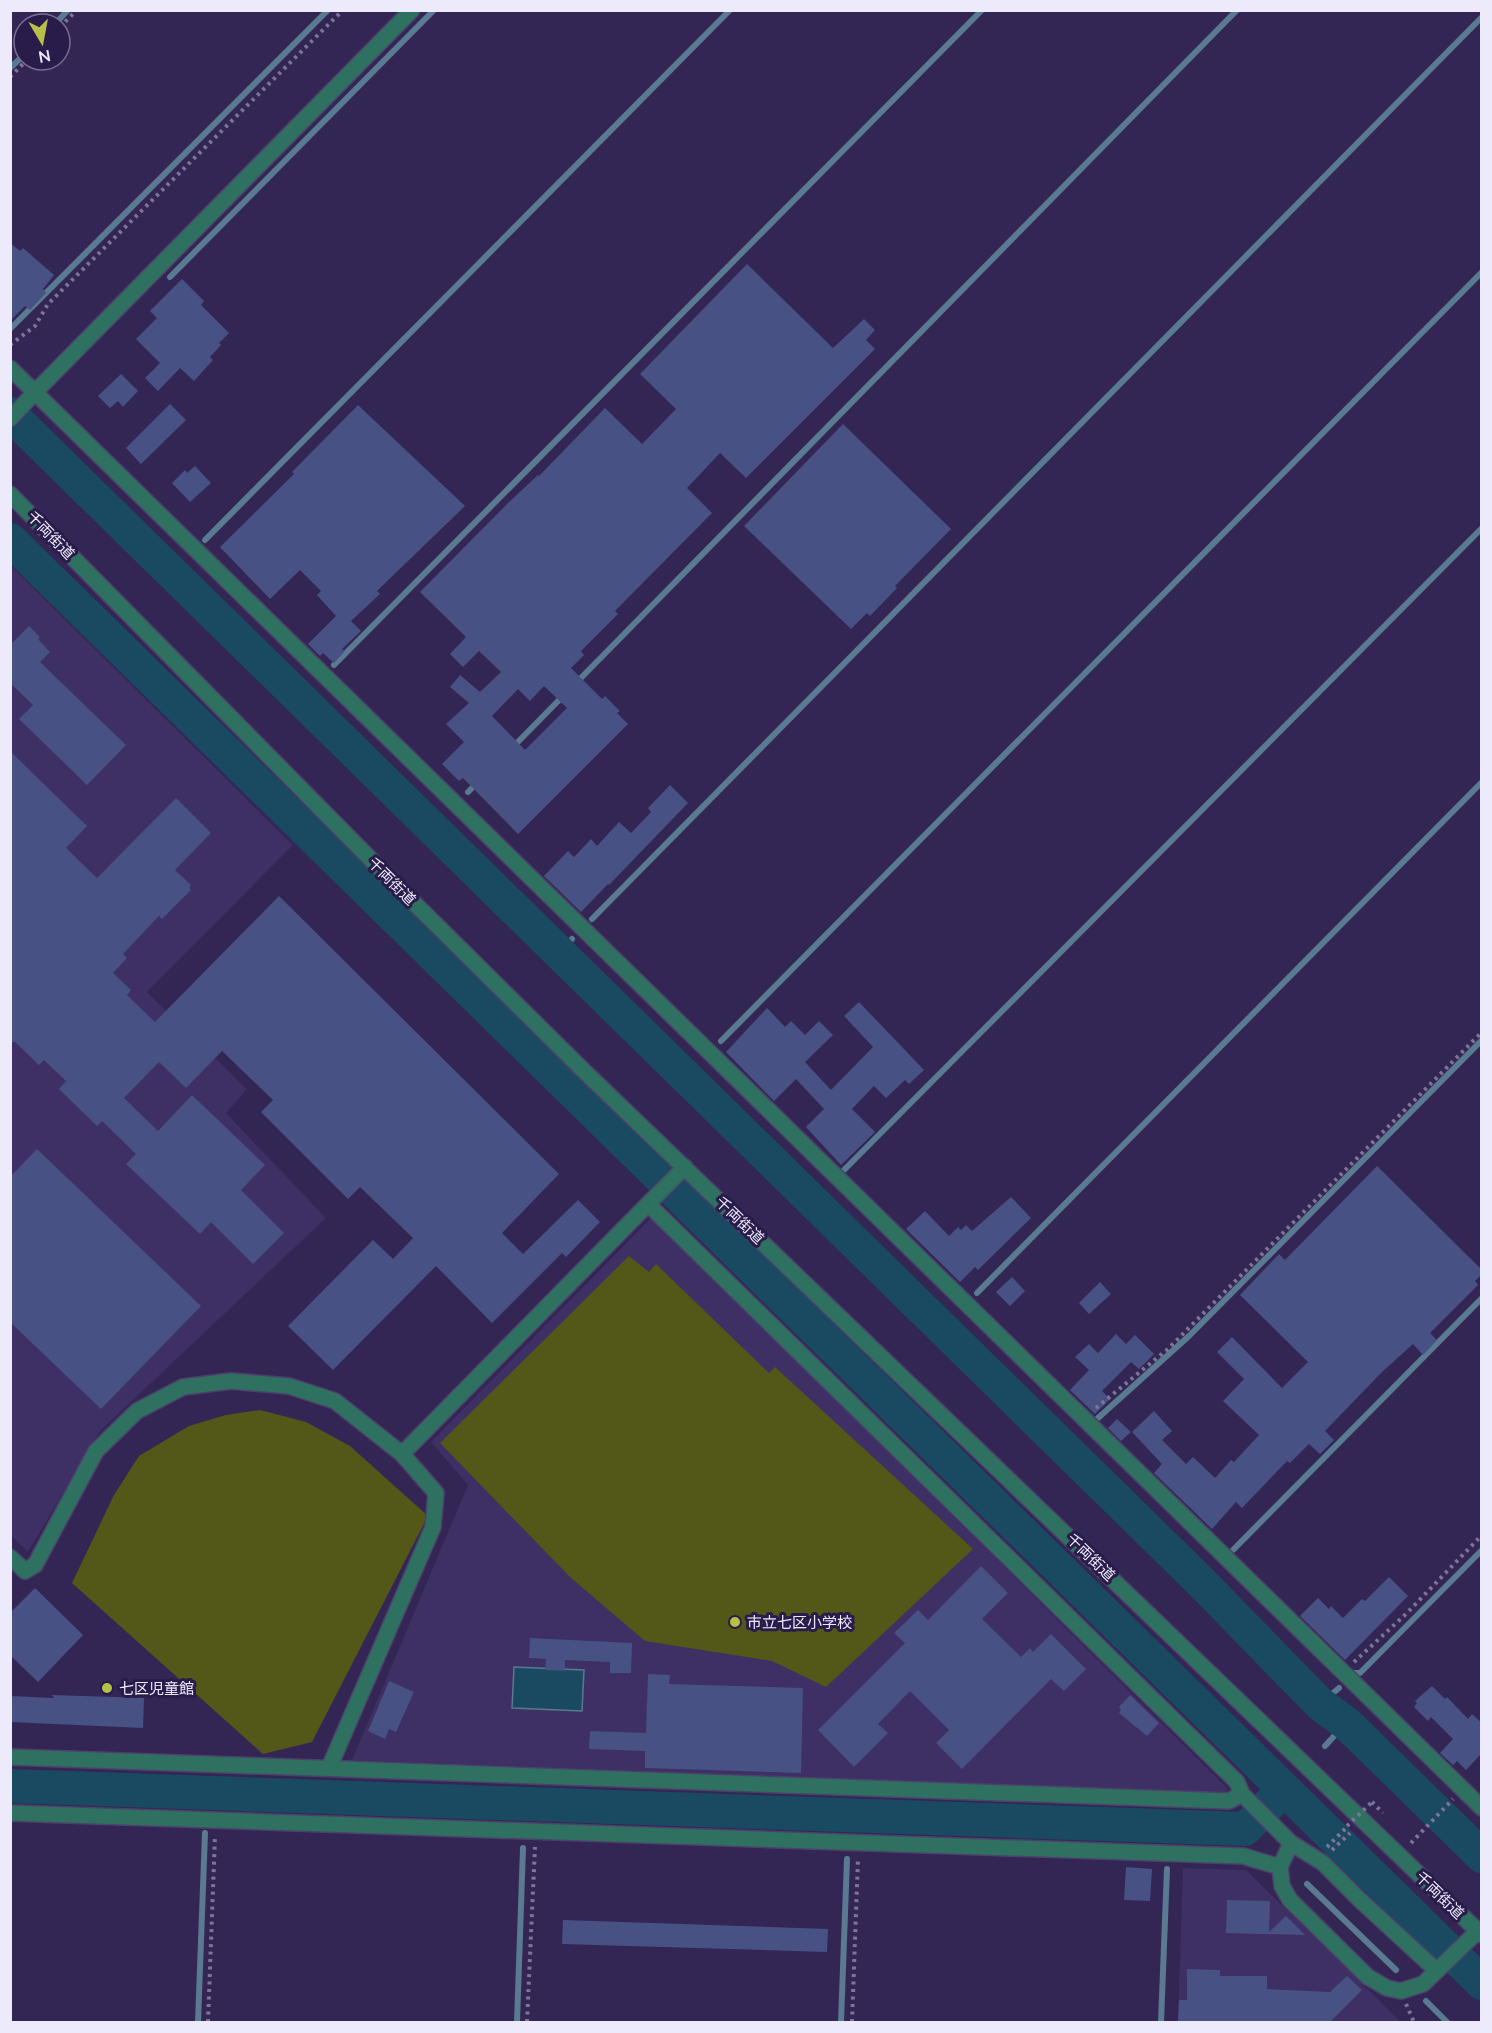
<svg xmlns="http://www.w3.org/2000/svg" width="1492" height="2033" font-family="Mulish,'Noto Sans JP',sans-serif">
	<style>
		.built { fill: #3e2f64 }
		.green { fill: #535818 }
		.water { fill: #194a62; stroke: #597a90; stroke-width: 1.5 }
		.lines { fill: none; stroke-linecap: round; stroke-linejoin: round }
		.stream { stroke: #597a90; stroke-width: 6 }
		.river { stroke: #194a62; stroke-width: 34 }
		.building { fill: #475183; fill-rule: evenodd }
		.minor-casing { stroke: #4d416c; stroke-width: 18 }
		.tertiary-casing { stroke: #4d416c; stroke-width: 18 }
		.path { stroke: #7e7598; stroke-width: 4; stroke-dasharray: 3 4.5; stroke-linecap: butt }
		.minor { stroke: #2e7160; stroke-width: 15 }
		.tertiary { stroke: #2e7160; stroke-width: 15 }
		.path-bridge { stroke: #7e7598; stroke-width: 4; stroke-dasharray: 3 4.5; stroke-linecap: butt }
		.poi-dot { fill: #b7c148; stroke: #291c4a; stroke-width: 2 }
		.labels { text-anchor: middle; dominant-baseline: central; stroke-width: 6; stroke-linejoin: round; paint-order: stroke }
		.street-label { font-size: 15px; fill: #edeafc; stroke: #291c4a }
		.poi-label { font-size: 15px; fill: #edeafc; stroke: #291c4a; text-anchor: start }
	</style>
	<rect width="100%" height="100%" fill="#332655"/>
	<path class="built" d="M10,565L293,845L147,992L247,1089L226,1113L326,1218L100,1431L28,1552L10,1535Z
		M652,1217L1228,1789L1224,1793L352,1760L468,1485L431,1442Z
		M1183,1868L1246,1870L1401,2022H1178Z"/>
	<path class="green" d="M629,1256L649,1272L656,1264L769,1373L775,1367L973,1549L826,1687L772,1661L645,1641L570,1577L440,1443Z
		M260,1410L306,1422L350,1446L428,1516L312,1742L263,1754L72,1583L114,1495L139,1456L189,1426L226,1415Z"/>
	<path class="water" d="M514,1667L584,1670L582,1711L512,1708Z"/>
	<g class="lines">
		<path class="stream" d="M55,24L68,10
			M10,68L24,55
			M170,277L434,10
			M10,329L328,10
			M205,540L730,10
			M174,574L179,568
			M334,665L982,10
			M577,682L1237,10
			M301,699L308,692
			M512,748L563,696
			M468,792L477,783
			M432,827L438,821
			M592,919L1482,17
			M560,952L572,939
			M721,1041L1482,272
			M686,1076L692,1071
			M844,1170L1482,528
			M813,1200L817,1196
			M977,1293L1482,782
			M942,1327L947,1322
			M1098,1418L1189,1336L1482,1040
			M1064,1448L1072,1441
			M1233,1550L1482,1298
			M1202,1583L1210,1575
			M1353,1673H1360L1482,1550
			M1320,1704L1339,1688
			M1325,1746L1346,1723
			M1284,1789L1289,1784
			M205,1804L206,1793
			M526,1818L527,1804
			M848,1823V1815
			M1167,1826V1837
			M1248,1826L1256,1833
			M1307,1884L1396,1970
			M1426,2001L1447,2022
			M198,2022L205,1833
			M517,2022L523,1848
			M841,2022L847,1859
			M1161,2022L1167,1869"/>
		<path class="river" d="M10,414L1202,1583L1320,1704L1346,1723L1482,1856
			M10,540L1482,1983
			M10,1786L1245,1829L1284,1789"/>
	</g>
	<path class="building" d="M10,243L20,251L23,248L54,275L43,289L46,293L30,310L25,306L10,321Z
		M747,264L833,348L864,319L875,330L866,340L875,349L746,478L720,453L687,488L712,513L615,611L618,614L581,651L584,655L571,668L602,699L605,696L620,711L617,713L628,724L518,834L463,778L459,781L442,764L464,742L446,724L469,703L450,687L460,675L480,692L501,672L479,651L463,667L450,654L466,637L420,592L507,504L538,475L539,476L605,408L642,444L676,409L640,374ZM544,686L567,708L525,750L492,716L518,689L530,701Z
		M182,279L204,301L201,305L229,333L219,343L221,345L210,357L213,360L194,381L180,368L158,391L145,378L160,363L136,339L157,318L150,311Z
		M121,374L138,391L123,407L118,401L110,408L98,396Z
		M170,404L186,420L141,464L126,448Z
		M358,405L465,506L377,591L380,594L351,621L361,631L342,649L345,651L334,663L323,653L320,656L308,644L336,616L317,595L321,591L300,570L270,599L220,547L294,474L292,472Z
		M843,424L951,529L895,586L897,588L870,616L867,613L851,629L744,526Z
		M195,466L211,483L190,502L172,483L185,470L187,473Z
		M29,626L40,637L38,639L50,652L40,662L126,745L87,785L19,719L33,705L10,683V645Z
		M10,751L87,826L66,848L97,878L176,798L211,833L175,870L191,885L189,887L191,890L162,919L159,916L123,954L127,958L113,973L131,990L127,995L155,1022L279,896L559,1174L502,1233L523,1254L578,1200L600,1222L566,1257L562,1253L492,1323L436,1266L333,1370L288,1326L373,1240L393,1259L413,1238L360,1187L348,1199L261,1112L273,1100L222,1051L186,1088L159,1062L124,1098L158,1131L192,1095L265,1165L241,1190L284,1233L253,1264L211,1222L200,1234L126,1164L136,1154L102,1121L97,1126L59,1089L66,1081L44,1060L39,1065L15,1042H10Z
		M670,785L688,803L609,885L608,884L581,912L544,876L568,851L574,857L591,839L597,846L619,822L631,833L651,812L648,808Z
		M859,1002L924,1070L909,1084L905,1080L886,1098L874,1086L852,1109L875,1132L841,1165L806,1127L824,1109L796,1079L774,1101L726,1052L767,1008L785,1027L791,1021L805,1035L819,1021L833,1035L805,1062L831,1090L873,1047L844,1016Z
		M37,1149L201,1306L101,1409L10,1322V1177Z
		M1377,1166L1482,1270V1274L1475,1281L1478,1285L1430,1333L1437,1340L1423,1355L1413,1344L1382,1372L1325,1431L1334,1440L1320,1454L1309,1444L1290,1463L1287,1461L1242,1508L1236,1502L1212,1529L1154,1473L1162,1464L1132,1432L1154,1411L1172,1431L1162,1440L1186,1464L1193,1457L1215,1478L1231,1460L1234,1462L1259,1435L1223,1401L1244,1379L1217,1352L1232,1337L1282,1388L1308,1362L1240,1295L1279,1254L1285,1260Z
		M1011,1197L1031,1218L978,1270L975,1267L960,1282L906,1229L925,1211L949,1236L958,1227L961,1230L966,1225L972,1231Z
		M1012,1277L1025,1291L1010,1306L996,1292Z
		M1100,1282L1111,1294L1089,1314L1079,1303Z
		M1116,1334L1126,1344L1135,1335L1154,1354L1139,1369L1131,1362L1102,1391L1110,1399L1095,1414L1070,1390L1089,1370L1075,1357L1089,1344L1098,1353Z
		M1117,1419L1131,1432L1121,1441L1108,1428Z
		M981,1566L1008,1593L982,1619L1021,1657L1030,1648L1033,1652L1051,1634L1086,1669L1064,1691L1051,1679L962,1769L936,1743L949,1730L910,1691L878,1724L888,1733L854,1767L818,1730L905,1643L894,1633L918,1610L928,1620Z
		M1389,1577L1408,1596L1345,1660L1300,1616L1318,1598L1329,1609L1331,1606L1343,1618L1362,1599L1365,1601Z
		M35,1588L83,1635L38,1682L10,1655V1613Z
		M530,1638L632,1643L631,1673H610V1662L565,1660V1671L545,1670L546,1659L529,1658Z
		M648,1674L670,1675L669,1684L803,1688L801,1773L645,1768V1751L589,1749L590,1731L646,1733Z
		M389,1681L414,1692L396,1732L389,1729L385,1739L368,1731Z
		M1432,1686L1445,1699L1447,1697L1468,1719L1472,1714L1482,1723V1753L1466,1770L1457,1761L1453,1765L1440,1753L1453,1739L1431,1717L1428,1721L1414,1707L1417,1703L1415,1701Z
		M52,1695L144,1698L143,1728L10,1722V1696L54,1698Z
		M1130,1695L1159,1723L1147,1736L1119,1713L1121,1710L1119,1707Z
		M1126,1867L1152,1869L1150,1901L1124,1900Z
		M1227,1900L1270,1901L1269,1932L1286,1916L1305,1935L1226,1933Z
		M563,1920L828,1929L827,1952L562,1944Z
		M1187,1969L1220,1970V1976H1267V1989L1330,1992L1347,1976L1362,1990L1330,2022H1178L1179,2000H1187Z"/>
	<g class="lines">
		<defs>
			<path id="minor" d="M10,368L1482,1808
				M10,419L35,392L412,10
				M685,1167L648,1204L1237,1782L1242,1794L1291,1843L1323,1863L1360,1900L1437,1971
				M10,1557L25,1571L35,1565L96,1451L137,1411L183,1387L231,1381L289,1386L335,1401L402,1454
				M10,1757L1229,1801L1242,1794
				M329,1768L433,1527L436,1493L402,1454L648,1204
				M10,1813L1243,1856L1280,1867L1291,1843
				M1280,1867L1282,1886L1290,1900L1368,1977L1387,1988L1401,1991L1423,1984L1478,1931"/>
			<path id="tertiary" d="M10,494L399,888L586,1073L1482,1935"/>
		</defs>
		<use href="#minor" class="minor-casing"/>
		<use href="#tertiary" class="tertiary-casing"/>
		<path class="path" d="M60,27L77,10
			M10,77L27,60
			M10,345L35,326L48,304L343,10
			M1096,1408L1168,1349L1482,1032
			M1354,1662L1406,1614L1482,1535
			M1372,1802L1383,1813
			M1411,1843L1453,1799
			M1327,1847L1347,1827
			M1332,1850L1350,1833
			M1406,2004L1414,2022
			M208,2022L215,1836
			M527,2022L535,1847
			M852,2022L858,1858"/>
		<use href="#minor" class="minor"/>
		<use href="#tertiary" class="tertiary"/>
		<path class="path-bridge" d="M1347,1826L1372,1802"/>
	</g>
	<g class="poi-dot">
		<circle cx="735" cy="1622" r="6"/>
		<circle cx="107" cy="1688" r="6"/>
	</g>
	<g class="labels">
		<g class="street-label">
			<text transform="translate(51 535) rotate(46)">千両街道</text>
			<text transform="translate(392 881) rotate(45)">千両街道</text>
			<text transform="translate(740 1220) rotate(44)">千両街道</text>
			<text transform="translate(1091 1557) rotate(44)">千両街道</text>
			<text transform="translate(1440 1895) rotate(44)">千両街道</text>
		</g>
		<g class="poi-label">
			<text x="747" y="1622">市立七区小学校</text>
			<text x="119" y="1688">七区児童館</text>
		</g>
	</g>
	<rect width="1492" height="2033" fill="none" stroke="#edeafc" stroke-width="24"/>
	<g transform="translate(42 42) rotate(170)"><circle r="28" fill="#291c4a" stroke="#776e91" stroke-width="1.5"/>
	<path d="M0-4.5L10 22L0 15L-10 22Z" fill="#b7c148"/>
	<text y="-9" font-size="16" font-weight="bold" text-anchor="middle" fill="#edeafc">N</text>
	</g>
</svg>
